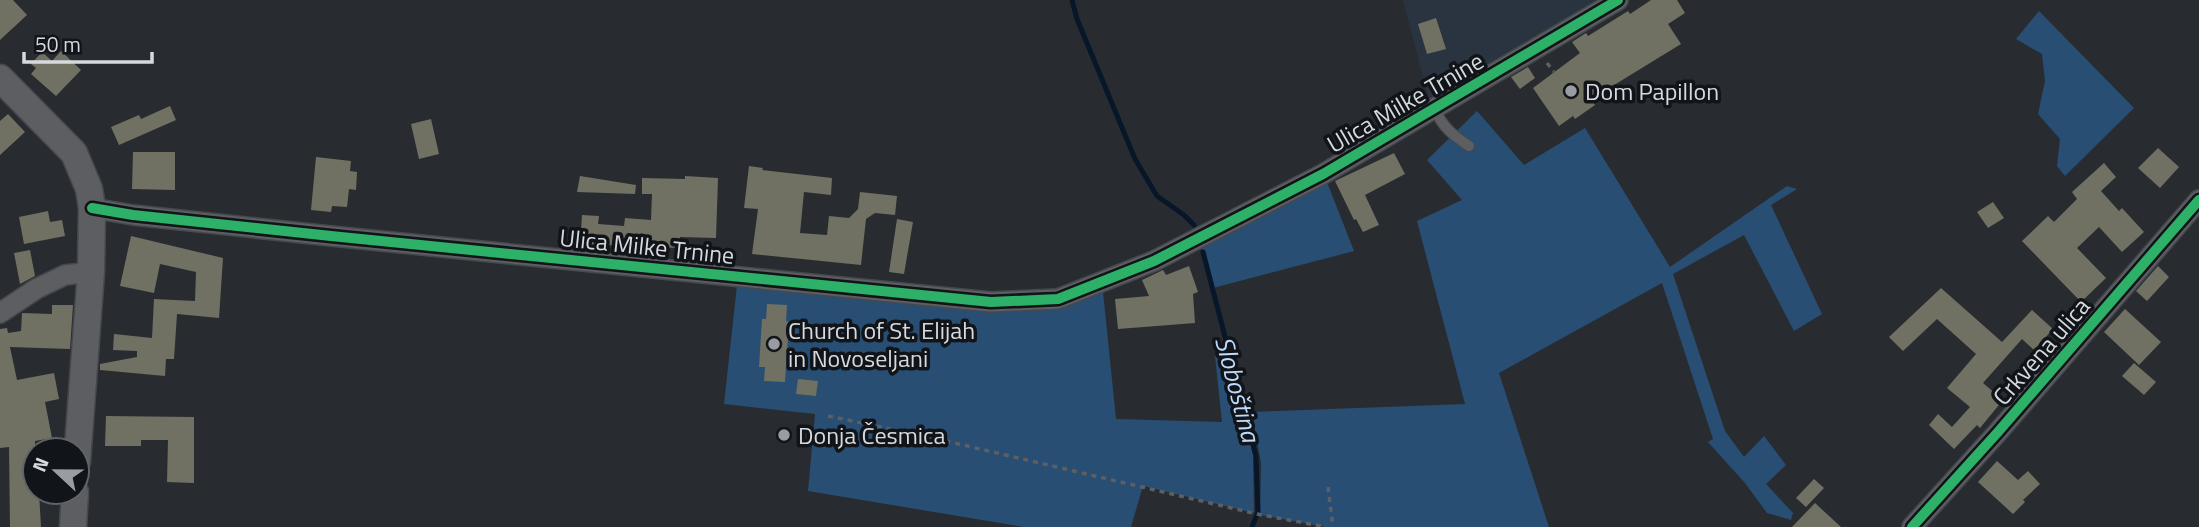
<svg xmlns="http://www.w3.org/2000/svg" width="2199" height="527" font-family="'Titillium Web',sans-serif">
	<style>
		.built { fill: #2a3440 }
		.green { fill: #284e74 }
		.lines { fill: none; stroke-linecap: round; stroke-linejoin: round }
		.stream { stroke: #071729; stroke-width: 5 }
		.building { fill: #707162 }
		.service-casing { stroke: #45484c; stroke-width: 12 }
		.minor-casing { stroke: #45484c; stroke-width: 22 }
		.secondary-casing { stroke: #45484c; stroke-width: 29 }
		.path { stroke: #5d5f62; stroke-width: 3.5; stroke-dasharray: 5 5; stroke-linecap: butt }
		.service { stroke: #5c5e61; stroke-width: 10 }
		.minor { stroke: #5c5e61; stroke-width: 19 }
		.secondary { stroke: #5c5e61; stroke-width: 26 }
		.cycleway-casing { stroke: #111418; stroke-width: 15 }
		.cycleway { stroke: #2db169; stroke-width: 10 }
		.poi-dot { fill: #999da2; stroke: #111418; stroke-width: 2.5 }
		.labels { text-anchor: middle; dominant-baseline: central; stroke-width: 7; stroke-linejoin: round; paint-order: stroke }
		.poi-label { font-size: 24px; fill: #d6dadf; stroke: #111418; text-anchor: start }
		.street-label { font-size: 24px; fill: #d6dadf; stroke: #111418 }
		.water-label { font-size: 26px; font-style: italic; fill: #bcdafb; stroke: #111418 }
	</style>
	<rect width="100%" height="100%" fill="#282c30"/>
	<path class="built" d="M1403,0H1618L1432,111Z"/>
	<path class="green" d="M2039,11L2134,108L2065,176L2057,166L2060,139L2038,114L2045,81L2042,54L2016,39Z
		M1477,111L1524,165L1585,128L1670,267L1787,186L1797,189L1771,205L1822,314L1794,331L1744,235L1673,274L1725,431L1744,457L1764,436L1786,465L1766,484L1793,513L1791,520L1767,513L1745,483L1708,442L1713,439L1662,283L1499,373L1549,527H1326L1260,515L1261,463L1252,412L1465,404L1417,221L1462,200L1427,160Z
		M1325,177L1354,251L1213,288L1199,240Z
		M738,276L991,302L1102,282L1116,419L1222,422L1215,356L1227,355L1253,454L1254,513L1143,486L1131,527H1024L808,491L815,414L724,404Z"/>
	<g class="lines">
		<path class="stream" d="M1072,0L1077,19L1135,159L1157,196L1184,215L1194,225
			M1203,252L1256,456L1258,512L1252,527"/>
	</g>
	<path class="building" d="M0,0H13L27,15L0,40Z
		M1651,0H1677L1685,13L1668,24L1681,44L1606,90L1608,92L1593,102L1595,105L1575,119L1573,116L1559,126L1533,88L1580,53L1572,42L1586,33L1588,36L1628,11L1630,14Z
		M1436,18L1446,49L1427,54L1418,24Z
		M61,51L81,70L56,96L31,74L36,68L31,64L42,52L52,61Z
		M1528,67L1535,78L1520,89L1511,77Z
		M170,106L176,120L119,145L111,127L139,115L141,119Z
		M8,114L25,132L0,155V121Z
		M431,119L439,154L419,159L411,124Z
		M2158,148L2179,167L2160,188L2138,168Z
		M133,152H175V190L132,189Z
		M1394,153L1405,174L1365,195L1379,225L1363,232L1356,219L1354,220L1335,181Z
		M316,157L351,161L350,171L357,172L356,190L349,189L347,207L332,206L331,212L311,210Z
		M2104,163L2116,177L2101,191L2119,211L2122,208L2144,232L2122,252L2099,227L2077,248L2106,278L2081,302L2022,241L2048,216L2054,222L2077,199L2072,192Z
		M749,166L763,168L762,170L832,178L831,195L804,192L800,233L827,235L829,216L849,218L858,209L860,192L897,196L895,215L875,213L866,219L861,265L752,254L758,209L744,208Z
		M580,176L636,185L635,194L577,192Z
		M685,176L718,178L716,238L680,237L679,248L604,245V251L580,249L582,215L599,216L598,224L624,226L625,218L651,220L652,194H642V178L685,179Z
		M1993,202L2004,218L1988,228L1977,212Z
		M48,211L50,222L62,220L65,236L24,244L19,217Z
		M897,219L913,222L904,274L889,272Z
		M131,236L223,258L219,318L177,314L174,359H166L165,376L100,370V364L137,357V351L113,350L114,334L152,338L154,299L195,301L196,272L160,264L154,293L120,286Z
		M30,250L35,276L20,284L14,253Z
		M1189,266L1198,292L1193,294L1195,323L1118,329L1115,299L1149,296L1142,280L1163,270L1166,275Z
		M2158,266L2169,277L2147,301L2136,291Z
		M1941,288L2002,342L2032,310L2053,329L2034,350L2022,339L1983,383L2003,400L1980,428L1977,425L1954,449L1929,425L1938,414L1952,427L1970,407L1947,388L1976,354L1937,319L1903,351L1889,337Z
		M767,304L787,305L786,321L789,322L785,382L764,381L765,367H759L762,319H766Z
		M52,305H73L70,349L10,347L17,380L54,373L59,399L45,402L52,438L35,441V492H39L41,527H10L9,447L0,448V329L7,328L8,333L21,331L22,313L52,314Z
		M2125,309L2161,342L2139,365L2104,332Z
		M2134,363L2156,382L2144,395L2122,376Z
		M798,379L818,381L816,396L796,394Z
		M106,416L194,417V483L167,482L168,440H141V446H105Z
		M1997,461L2018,480L2028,471L2040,484L2023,500L2025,502L2013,514L1978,482Z
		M1814,479L1824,488L1806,507L1796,498Z
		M1815,503L1841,527H1792Z"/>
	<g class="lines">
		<defs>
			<path id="service" d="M1435,109C1442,127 1454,136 1469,146"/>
			<path id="minor" d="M92,208L133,215L331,236L991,302L1058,299L1154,261L1323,174L1618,0
				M0,313L36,289L65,275L91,272
				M1912,527L1998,432L2199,200"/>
			<path id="secondary" d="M0,78L74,153L89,189L92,208L91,272L77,461
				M73,527L75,492"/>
		</defs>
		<use href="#service" class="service-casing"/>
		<use href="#minor" class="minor-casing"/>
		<use href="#secondary" class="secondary-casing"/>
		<path class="path" d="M1547,63L1554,72
			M828,416L929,437L1257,514L1326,527
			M1328,487L1333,527"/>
		<use href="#service" class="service"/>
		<use href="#minor" class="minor"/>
		<use href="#secondary" class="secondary"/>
		<defs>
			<path id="cycleway" d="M92,208L133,215L331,236L991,302L1058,299L1154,261L1323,174L1618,0
				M1912,527L1998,432L2199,200"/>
		</defs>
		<use href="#cycleway" class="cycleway-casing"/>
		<use href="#cycleway" class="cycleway"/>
	</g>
	<g class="poi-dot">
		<circle cx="1571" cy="91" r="7"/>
		<circle cx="774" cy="344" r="7"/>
		<circle cx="784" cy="435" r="7"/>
	</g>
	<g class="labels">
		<g class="poi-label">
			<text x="1585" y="91">Dom Papillon</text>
			<text x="788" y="330">Church of St. Elijah<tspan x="788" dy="28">in Novoseljani</tspan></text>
			<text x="798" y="435">Donja Česmica</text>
		</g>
		<g class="street-label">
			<text transform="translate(1405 102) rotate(-30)">Ulica Milke Trnine</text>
			<text transform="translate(647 246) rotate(6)">Ulica Milke Trnine</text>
			<text transform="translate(2041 351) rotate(-49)">Crkvena ulica</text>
		</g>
		<g class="water-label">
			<text transform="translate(1238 389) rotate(75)">Sloboština</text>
		</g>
	</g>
	<g transform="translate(56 471) rotate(292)"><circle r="33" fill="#111418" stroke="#606368" stroke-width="2"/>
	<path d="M0-5L12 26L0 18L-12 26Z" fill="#999da2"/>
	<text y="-10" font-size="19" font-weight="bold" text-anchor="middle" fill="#d6dadf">N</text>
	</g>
	<path d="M24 52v10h128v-10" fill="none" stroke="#d6dadf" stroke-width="3.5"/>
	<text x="35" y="52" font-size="21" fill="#d6dadf" stroke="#111418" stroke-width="5" paint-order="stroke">50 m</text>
</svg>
